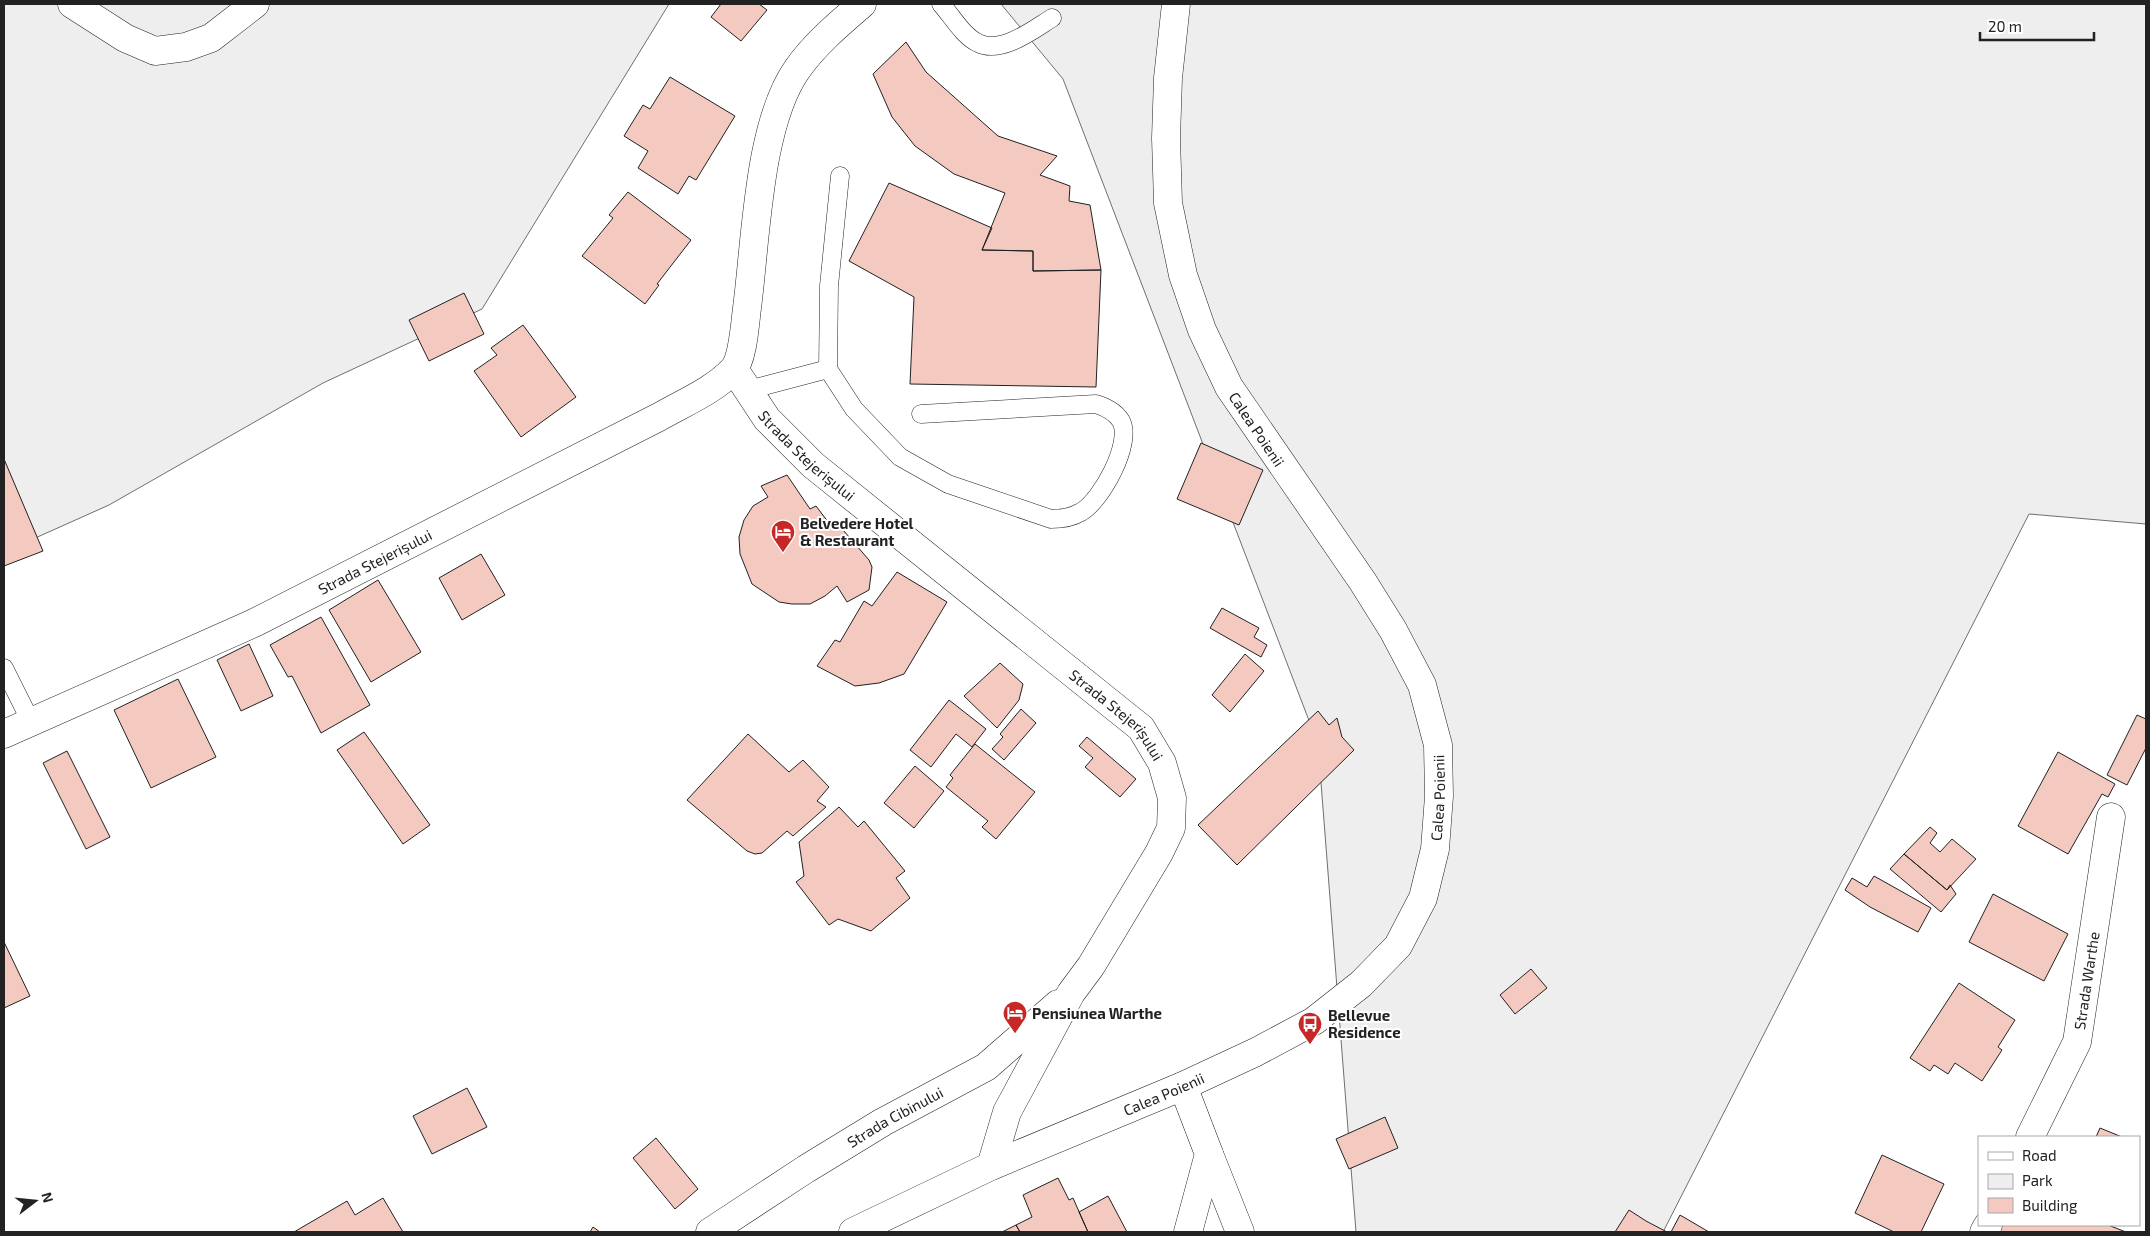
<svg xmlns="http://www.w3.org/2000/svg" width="2150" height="1236" font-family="'Exo 2',sans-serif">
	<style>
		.green { fill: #eee; stroke: #6f6f6f }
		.building { fill: #f3c9c0; stroke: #222 }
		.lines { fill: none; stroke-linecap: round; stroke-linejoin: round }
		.service-casing { stroke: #222; stroke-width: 19 }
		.minor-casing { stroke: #222; stroke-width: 29 }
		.primary-casing { stroke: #222; stroke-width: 29 }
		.service { stroke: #fff; stroke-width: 18 }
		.minor { stroke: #fff; stroke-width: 28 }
		.primary { stroke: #fff; stroke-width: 28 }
		.labels { text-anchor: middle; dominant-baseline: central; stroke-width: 4; stroke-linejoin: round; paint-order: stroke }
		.street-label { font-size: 15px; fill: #222; stroke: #fff }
		.poi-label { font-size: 15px; font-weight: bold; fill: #222; stroke: #fff; text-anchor: start }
	</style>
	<rect width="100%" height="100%" fill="#fff"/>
	<path class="green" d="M4,4H669L482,309L323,383L109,505L4,552Z
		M1001,4H2146V524L2029,514L1663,1232H1356L1318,744L1063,79Z"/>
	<path class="building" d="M721,4H759L767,10L741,41L711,17Z
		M906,42L926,72L998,136L1057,156L1040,175L1070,186L1069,201L1090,205L1101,270L1033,271V251L982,250L1005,193L954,174L915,146L892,117L873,74Z
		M670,77L735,116L696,180L689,176L678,194L638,168L648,151L624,136L643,105L650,109Z
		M889,183L992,228L982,250L1033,251V271L1101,270L1096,387L910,384L914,297L849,261Z
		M628,192L691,240L657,284L659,285L645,304L582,256L613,218L609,215Z
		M464,293L484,334L429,361L409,320Z
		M523,325L576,397L521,437L474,371L497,355L491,348Z
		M1201,443L1263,470L1239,525L1177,499Z
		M4,459L43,551L4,566Z
		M787,475L810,509L816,506L832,527L837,523L869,560L872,567L869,590L847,602L837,586L825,596L810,604H792L779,602L752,584L740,554L739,537L744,520L753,506L768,497L761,486Z
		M481,554L505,595L462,620L439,578Z
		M897,572L947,602L904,674L879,683L855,686L817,666L835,640L840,642L864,601L872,606Z
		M378,580L421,652L371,682L329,610Z
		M1222,608L1259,628L1254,637L1267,645L1261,657L1210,628Z
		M321,617L370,705L321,733L292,676L288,677L270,645Z
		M249,644L273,696L241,711L217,660Z
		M1245,654L1264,671L1230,712L1212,695Z
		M1000,663L1023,684L1019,700L997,728L964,696Z
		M178,679L216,757L151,788L114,710Z
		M949,700L986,729L972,747L956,734L931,767L910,750Z
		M1021,709L1036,723L1004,760L992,749L1003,737L1000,734Z
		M1318,711L1329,725L1337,718L1342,737L1354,750L1237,865L1198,825Z
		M2137,715L2146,719V748L2127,785L2107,775Z
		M364,732L430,825L403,844L337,750Z
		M748,734L789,772L803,760L829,787L817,801L826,807L793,836L787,831L762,853L755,854L747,851L687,800Z
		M1087,737L1136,779L1120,797L1085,767L1093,758L1079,746Z
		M975,744L1035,792L996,839L982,827L988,821L946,787L953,778L950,775Z
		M67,751L110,837L86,849L43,763Z
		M2058,752L2115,784L2108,797L2102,794L2068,854L2018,826Z
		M915,766L944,791L914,828L884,803Z
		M839,807L858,827L864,821L905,871L896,878L910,898L871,931L838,919L829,925L796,882L804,876L799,842Z
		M1930,827L1937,833L1930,843L1940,852L1952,839L1976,859L1947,890L1904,854Z
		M1904,854L1947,890L1950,885L1956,894L1941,912L1890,869Z
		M1874,876L1931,908L1918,932L1870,907L1845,890L1852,878L1867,887Z
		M1993,894L2068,934L2044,981L1969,942Z
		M4,942L30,996L4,1008Z
		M1531,969L1547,988L1515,1014L1500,995Z
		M1959,983L2015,1020L1998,1047L2002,1050L1982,1081L1955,1063L1948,1074L1934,1065L1930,1071L1910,1058Z
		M467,1088L487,1127L432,1154L413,1116Z
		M1385,1117L1398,1148L1349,1169L1336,1139Z
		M2100,1128L2122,1137H2096Z
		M656,1138L698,1189L675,1209L633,1158Z
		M1882,1155L1944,1184L1921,1232H1894L1855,1213Z
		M1058,1178L1069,1200L1073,1198L1088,1232H1020L1016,1225L1032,1217L1023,1195Z
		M1108,1196L1127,1232H1088L1079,1212Z
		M383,1198L403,1232H294L347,1201L355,1215Z
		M1629,1210L1646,1221L1667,1232H1615Z
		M1680,1215L1709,1232H1671Z
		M1016,1225L1020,1232H1002Z
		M1994,1225H2108L2126,1232H1991Z
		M593,1227L600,1232H590Z"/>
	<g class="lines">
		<defs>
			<path id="service" d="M941,4C952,16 963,36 978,43C1001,55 1034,29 1052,18
				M840,176L829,286L828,369L854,409L900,457L948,484L1051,519C1062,519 1071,518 1081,512C1101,501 1133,443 1121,421C1115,411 1105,407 1096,404L921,414
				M748,390L828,369
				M4,668L31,722"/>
			<g id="minor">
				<path d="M72,4L125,38L155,51L186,47L211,38L255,4"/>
				<path id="s1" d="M734,369L767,419L813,465L1141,728L1162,763L1172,798L1171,828L1159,853L1091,966L1071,993L1007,1112L991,1166"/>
				<path id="s2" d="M4,734L254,623L659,417C683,403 713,391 733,370C743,359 745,323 747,308C756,240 758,123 798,68C816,43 839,24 862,4"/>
				<path d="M1183,1086L1209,1154L1188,1232"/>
				<path id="s3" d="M2030,1137L2077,1042L2111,817"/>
				<path d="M1209,1154L1240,1232"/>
				<path id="s4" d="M710,1232L806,1169L883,1122L986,1067L1058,1004"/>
				<path d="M1984,1232L1988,1225"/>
			</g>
			<g id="primary">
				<path id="s5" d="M853,1232L991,1166L1183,1086L1256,1052L1314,1021L1361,984L1398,946L1423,898L1435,849L1439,796L1438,745L1422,685L1393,630L1363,582L1229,387L1202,330L1183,275L1168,203L1166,138L1168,78L1176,4"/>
			</g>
		</defs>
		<use href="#service" class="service-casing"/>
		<use href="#minor" class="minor-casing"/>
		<use href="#primary" class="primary-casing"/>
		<use href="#service" class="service"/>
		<use href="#minor" class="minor"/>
		<use href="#primary" class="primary"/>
	</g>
	<defs>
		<symbol id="hotel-pin" viewBox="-11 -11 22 30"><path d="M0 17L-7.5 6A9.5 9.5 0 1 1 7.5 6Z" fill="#c62828" stroke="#fff"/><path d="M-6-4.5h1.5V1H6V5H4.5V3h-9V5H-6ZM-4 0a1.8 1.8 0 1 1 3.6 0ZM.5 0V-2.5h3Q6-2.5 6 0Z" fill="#fff"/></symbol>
		<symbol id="bus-pin" viewBox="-11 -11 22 30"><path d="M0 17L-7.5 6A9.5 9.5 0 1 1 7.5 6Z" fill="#c62828" stroke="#fff"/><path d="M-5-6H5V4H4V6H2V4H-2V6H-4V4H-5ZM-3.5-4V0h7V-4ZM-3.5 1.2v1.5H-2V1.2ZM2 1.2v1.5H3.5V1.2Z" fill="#fff"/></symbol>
	</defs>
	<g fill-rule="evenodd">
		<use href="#hotel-pin" x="769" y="518" width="28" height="38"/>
		<use href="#hotel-pin" x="1001" y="999" width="28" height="38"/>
		<use href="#bus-pin" x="1296" y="1010" width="28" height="38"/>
	</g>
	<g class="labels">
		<g class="street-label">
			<text transform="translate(1257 429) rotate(56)">Calea Poienii</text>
			<text stroke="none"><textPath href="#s1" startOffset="114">Strada Stejerișului</textPath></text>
			<text stroke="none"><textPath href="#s2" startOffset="409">Strada Stejerișului</textPath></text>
			<text stroke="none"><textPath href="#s1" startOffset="519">Strada Stejerișului</textPath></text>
			<text stroke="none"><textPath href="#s5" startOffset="776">Calea Poienii</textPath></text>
			<text stroke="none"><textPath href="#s3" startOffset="168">Strada Warthe</textPath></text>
			<text stroke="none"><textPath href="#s5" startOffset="340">Calea Poienii</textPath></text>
			<text stroke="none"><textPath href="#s4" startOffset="218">Strada Cibinului</textPath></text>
		</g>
		<g class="poi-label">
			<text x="800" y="523">Belvedere Hotel<tspan x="800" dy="17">&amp; Restaurant</tspan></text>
			<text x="1032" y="1013">Pensiunea Warthe</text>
			<text x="1328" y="1015">Bellevue<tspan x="1328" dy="17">Residence</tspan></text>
		</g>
	</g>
	<rect width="2150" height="1236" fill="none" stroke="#222222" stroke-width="10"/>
	<rect x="1978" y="1136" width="162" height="90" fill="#ffffff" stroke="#a7a7a7"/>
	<rect x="1988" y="1152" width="25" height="8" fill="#ffffff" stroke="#a7a7a7"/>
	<text x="2022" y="1161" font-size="15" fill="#222222">Road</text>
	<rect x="1988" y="1174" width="25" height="15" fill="#eeeeee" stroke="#a7a7a7"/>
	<text x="2022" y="1186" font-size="15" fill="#222222">Park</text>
	<rect x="1988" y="1198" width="25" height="15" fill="#f3c9c0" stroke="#a7a7a7"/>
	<text x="2022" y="1211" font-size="15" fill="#222222">Building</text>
	<g transform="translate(35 1201) rotate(74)" stroke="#ffffff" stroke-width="4" paint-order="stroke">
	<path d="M0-4L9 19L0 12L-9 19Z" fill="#222222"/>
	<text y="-8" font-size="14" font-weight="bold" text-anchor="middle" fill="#222222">N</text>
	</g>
	<path d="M1980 32v8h114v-8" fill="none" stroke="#222222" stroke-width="2.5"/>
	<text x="1988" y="32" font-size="15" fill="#222222" stroke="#ffffff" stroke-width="4" paint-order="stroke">20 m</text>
</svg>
